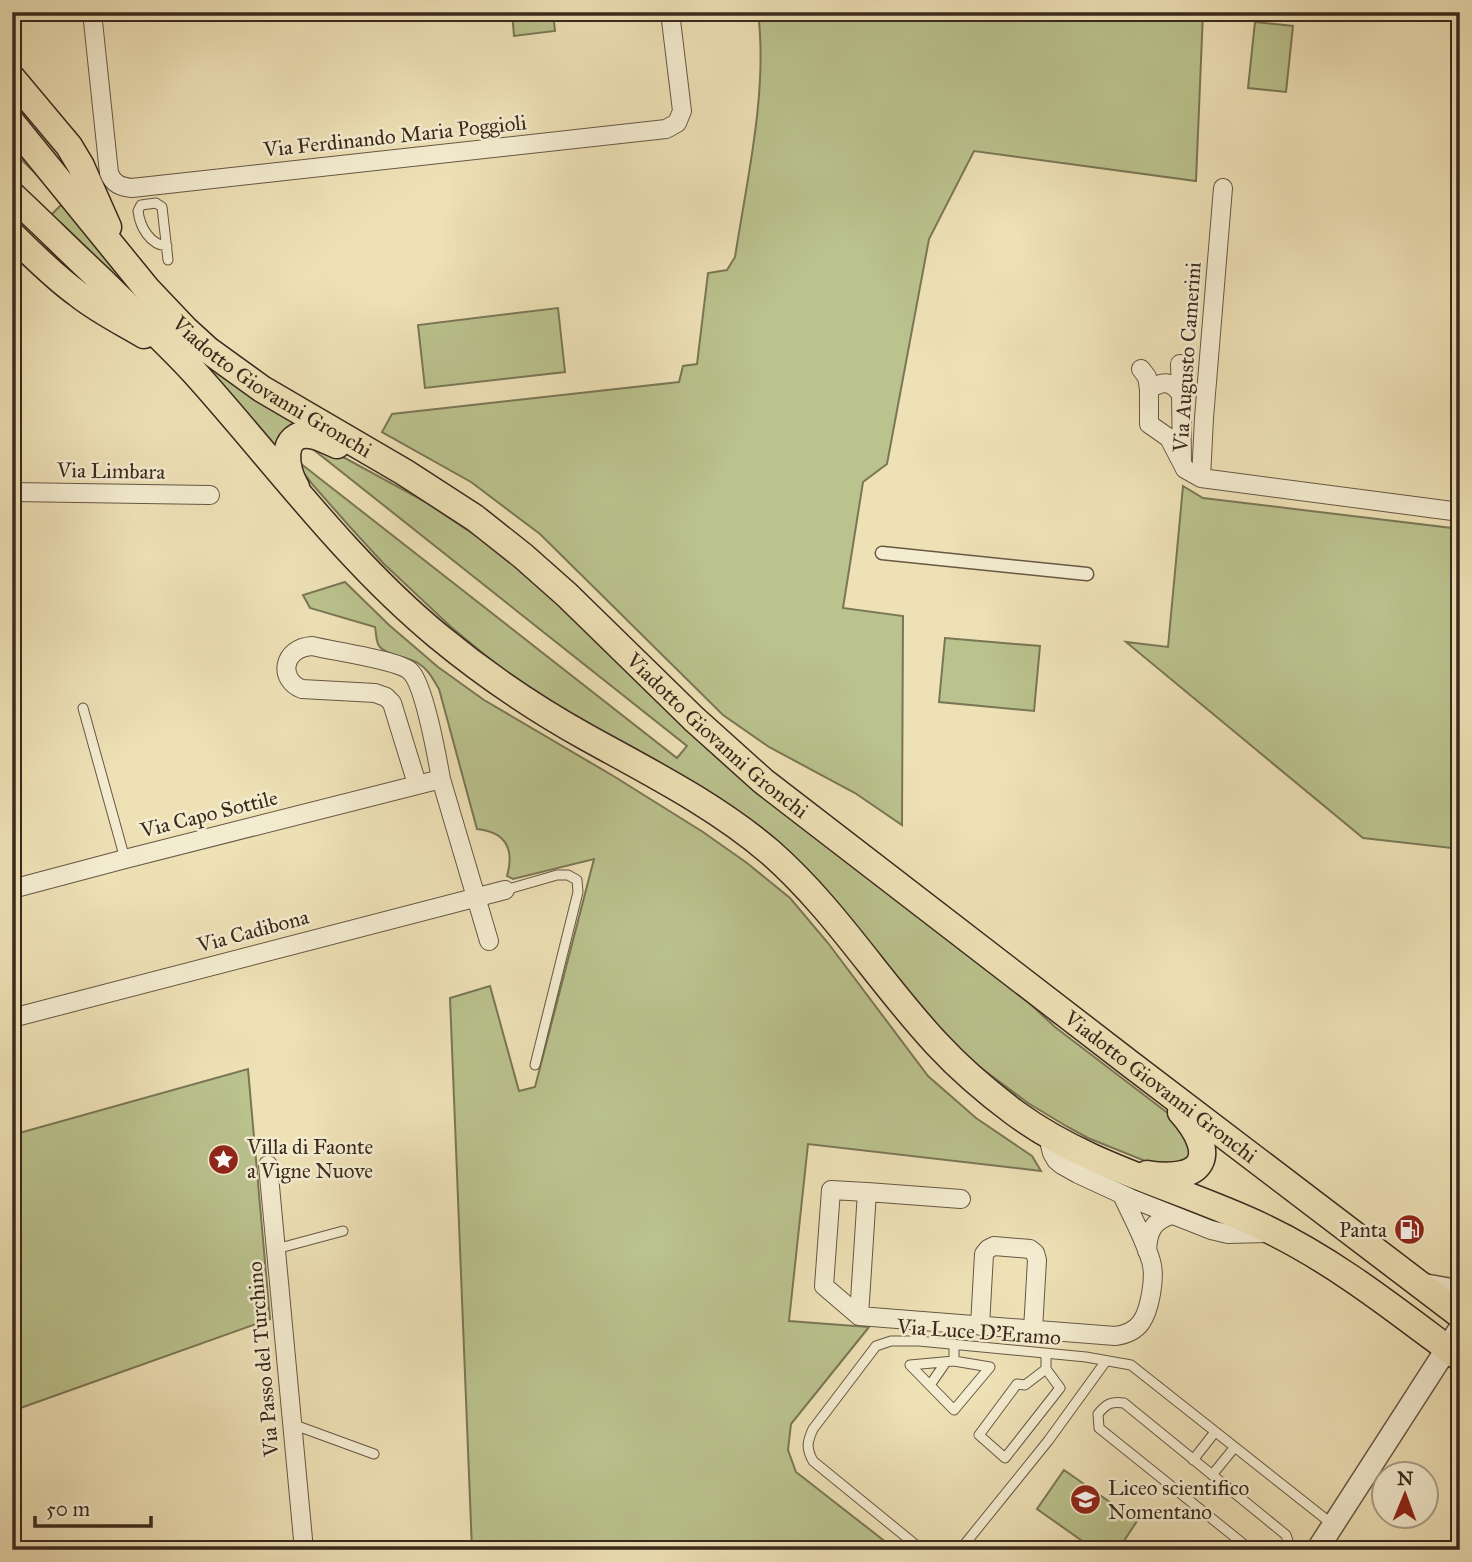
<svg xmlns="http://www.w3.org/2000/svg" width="1472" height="1562" font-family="'IM FELL Great Primer',serif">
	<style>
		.green { fill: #bac28d; stroke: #7a7655; stroke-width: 2 }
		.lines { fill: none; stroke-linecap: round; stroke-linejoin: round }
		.service-casing { stroke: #675743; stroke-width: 11 }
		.pedestrian-casing { stroke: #675743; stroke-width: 15 }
		.minor-casing { stroke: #675743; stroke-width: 20 }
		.tertiary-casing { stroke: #675743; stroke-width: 24 }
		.primary-casing { stroke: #3a291d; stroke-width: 29 }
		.service { stroke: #f4ecd0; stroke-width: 9 }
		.pedestrian { stroke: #f4ecd0; stroke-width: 12 }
		.minor { stroke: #f4ecd0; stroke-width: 18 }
		.tertiary { stroke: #f4ecd0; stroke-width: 21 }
		.primary { stroke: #eee1b6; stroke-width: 26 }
		.labels { text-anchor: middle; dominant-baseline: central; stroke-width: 5; stroke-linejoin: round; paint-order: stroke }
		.street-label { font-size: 21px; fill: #3a291d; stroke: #f4ecd0 }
		.poi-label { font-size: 21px; fill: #3a291d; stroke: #f4ecd0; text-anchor: start }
	</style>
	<rect width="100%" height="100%" fill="#eee1b6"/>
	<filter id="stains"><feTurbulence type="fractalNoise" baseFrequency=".00286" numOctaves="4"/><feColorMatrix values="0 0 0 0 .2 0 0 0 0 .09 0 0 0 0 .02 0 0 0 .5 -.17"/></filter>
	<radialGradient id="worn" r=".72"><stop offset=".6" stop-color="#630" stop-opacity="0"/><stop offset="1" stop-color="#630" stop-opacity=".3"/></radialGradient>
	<path class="green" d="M512,12H553L555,31L514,36Z
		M758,12H1203L1196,181L974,151L929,239L887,464L863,482L843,608L903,616L902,825L855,793L769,747L723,715L540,534L471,482L382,432L392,414L679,382L683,366L697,364L708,273L727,270L735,257C747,179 768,91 758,12Z
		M1255,22L1293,26L1286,92L1248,88Z
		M12,137L54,187L296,420L279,436L272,451L170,335L12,182V176L50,216L62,204L52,190L12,150Z
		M558,308L565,372L425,388L418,325Z
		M321,445L424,501L512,560L1010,985L1055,1027L1190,1130L1196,1156L1160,1167L1088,1138L1066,1126L1028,1103L954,1048L845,916L537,696L485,655L451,627L383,563L350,527L313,485L300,468V463L677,758L687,746L314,450L317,446Z
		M1183,486L1203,498L1460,529V849L1363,838L1126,642L1168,647Z
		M345,582L389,625L438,667L484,700L615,777L703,832L747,863L790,898L828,943L928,1076L976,1118L1032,1156L1041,1171L808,1144L789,1321L869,1327L791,1424L788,1450L796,1472L896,1550H472L450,998L490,986L519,1091L535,1087L594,859L513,879L507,876C515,848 505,832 477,829L439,689C433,679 428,669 418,663C406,656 383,655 378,644C376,639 376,632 375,627L310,608L303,595Z
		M945,638L1040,646L1034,711L939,702Z
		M248,1069L270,1319L12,1411V1135Z
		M1064,1470L1137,1521L1118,1550H1095L1037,1509Z"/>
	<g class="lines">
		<defs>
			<path id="service" d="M167,246C150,245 140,227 138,211L141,205L156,203L162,207L168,260
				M83,708L125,859
				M505,890L557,875H568L577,880L578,892L535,1065
				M276,1249L343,1231
				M954,1361L910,1365L954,1410L990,1367L954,1361V1345
				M1046,1369L1025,1385L1017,1384L979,1435L1005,1458L1060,1388L1046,1369V1354
				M930,1385L946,1362
				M292,1424L374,1454
				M1193,1460L1215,1432
				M1212,1475L1234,1448
				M922,1550L813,1461C806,1448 807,1442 813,1429L876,1346L891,1341H919L1086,1357L1131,1365L1332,1524
				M960,1550L1048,1441L1106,1361
				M1251,1550L1099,1428L1098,1414C1106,1404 1111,1401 1124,1403L1286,1535L1288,1541L1286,1550"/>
			<path id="pedestrian" d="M882,553L1087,574"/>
			<path id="minor" d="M92,12L109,173C113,184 121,187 132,188L666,129L677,123L682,111L670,12
				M1223,188L1204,418L1201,478L1460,512
				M1180,364L1181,394
				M1141,369L1147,377L1149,389
				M1182,463L1181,394C1170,380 1163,381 1149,389V424L1169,438L1185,469L1201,478
				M12,492L210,495
				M441,779L489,941
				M12,889L125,859L441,779C437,757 424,684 410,671C398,660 332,651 312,646C282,648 278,680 302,689L375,693L386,697L392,703L417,784
				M12,1018L505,890
				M1051,1136L1050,1145L1052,1153L1056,1160L1062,1165L1078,1174L1130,1198L1211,1230L1228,1234L1267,1233
				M268,1165L304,1550
				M867,1192L961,1199
				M1147,1251C1148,1232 1152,1221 1172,1215
				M859,1316L867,1192L831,1190L824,1286L859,1316L1115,1336C1141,1333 1147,1316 1151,1294C1153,1283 1154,1271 1151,1261C1144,1238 1132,1216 1122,1195
				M980,1326L984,1254L988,1249L994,1246L1030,1249L1035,1253L1037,1260L1033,1330"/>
			<path id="tertiary" d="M1421,1284L1460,1291
				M1317,1550L1460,1328"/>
			<g id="primary">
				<path d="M12,78L69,146L81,166L108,227"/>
				<path id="s1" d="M12,123L147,289L185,329L208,350L262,389L404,472L475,518L523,556L567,595L694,719L763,781L1129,1063L1460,1315"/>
				<path d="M12,195C42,223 71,252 101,280C132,311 165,340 195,373C275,462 345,559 438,636C484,674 534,708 586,737C649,772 715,805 770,852C835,909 879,982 937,1044C961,1070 987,1092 1015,1113C1090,1168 1181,1188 1263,1227C1335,1261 1397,1311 1460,1358"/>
				<path d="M12,235C33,255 54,277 78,294C98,310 122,322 144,335"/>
				<path d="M296,487C285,470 279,432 310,435C320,436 329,442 337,445"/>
				<path d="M1147,1174C1203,1183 1220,1156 1181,1112"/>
			</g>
		</defs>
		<use href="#service" class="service-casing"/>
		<use href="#pedestrian" class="pedestrian-casing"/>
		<use href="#minor" class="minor-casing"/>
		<use href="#tertiary" class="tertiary-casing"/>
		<use href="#primary" class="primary-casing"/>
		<use href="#service" class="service"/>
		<use href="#pedestrian" class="pedestrian"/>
		<use href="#minor" class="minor"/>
		<use href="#tertiary" class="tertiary"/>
		<use href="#primary" class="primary"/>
	</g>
	<defs>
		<symbol id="sight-disc" viewBox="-11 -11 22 22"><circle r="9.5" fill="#8f2418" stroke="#f4ecd0"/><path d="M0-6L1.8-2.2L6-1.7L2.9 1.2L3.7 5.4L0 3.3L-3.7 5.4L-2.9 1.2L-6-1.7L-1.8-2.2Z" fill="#fff"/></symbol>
		<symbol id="fuel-disc" viewBox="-11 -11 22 22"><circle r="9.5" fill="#8f2418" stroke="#f4ecd0"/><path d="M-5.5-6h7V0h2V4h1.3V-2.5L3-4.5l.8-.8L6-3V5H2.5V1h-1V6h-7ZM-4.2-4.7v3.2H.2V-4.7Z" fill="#fff"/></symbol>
		<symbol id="school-disc" viewBox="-11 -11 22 22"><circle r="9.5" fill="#8f2418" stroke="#f4ecd0"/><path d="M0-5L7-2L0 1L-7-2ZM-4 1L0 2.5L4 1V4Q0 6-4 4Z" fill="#fff"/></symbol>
	</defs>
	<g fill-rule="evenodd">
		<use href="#sight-disc" x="206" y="1142" width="35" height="35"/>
		<use href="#fuel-disc" x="1392" y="1212" width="35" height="35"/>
		<use href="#school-disc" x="1068" y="1482" width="35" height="35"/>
	</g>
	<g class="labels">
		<g class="street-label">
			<text transform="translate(395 136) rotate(-6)">Via Ferdinando Maria Poggioli</text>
			<text transform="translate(1187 357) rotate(-86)">Via Augusto Camerini</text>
			<text stroke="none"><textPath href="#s1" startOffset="374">Viadotto Giovanni Gronchi</textPath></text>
			<text transform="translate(111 471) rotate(1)">Via Limbara</text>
			<text stroke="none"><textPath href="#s1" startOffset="942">Viadotto Giovanni Gronchi</textPath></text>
			<text transform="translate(209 814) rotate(-14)">Via Capo Sottile</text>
			<text transform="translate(253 931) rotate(-15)">Via Cadibona</text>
			<text stroke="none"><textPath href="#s1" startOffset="1508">Viadotto Giovanni Gronchi</textPath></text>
			<text transform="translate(979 1332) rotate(4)">Via Luce D'Eramo</text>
			<text transform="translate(263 1359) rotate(-95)">Via Passo del Turchino</text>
		</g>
		<g class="poi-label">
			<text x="247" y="1147">Villa di Faonte<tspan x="247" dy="24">a Vigne Nuove</tspan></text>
			<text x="1387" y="1230" text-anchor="end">Panta</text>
			<text x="1108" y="1488">Liceo scientifico<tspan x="1108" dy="24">Nomentano</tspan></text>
		</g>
	</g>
	<rect width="1472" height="1562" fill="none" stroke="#eee1b6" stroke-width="42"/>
	<rect x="14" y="14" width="1444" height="1534" fill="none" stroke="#3a291d" stroke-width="3.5"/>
	<rect x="21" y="21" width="1430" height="1520" fill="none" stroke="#3a291d" stroke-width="2"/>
	<g transform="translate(1405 1495) rotate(1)"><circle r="33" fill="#f4ecd0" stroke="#aa9e88" stroke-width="2"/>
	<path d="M0-5L12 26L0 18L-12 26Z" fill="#8f2418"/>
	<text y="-10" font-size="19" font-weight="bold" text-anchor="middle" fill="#3a291d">N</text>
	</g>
	<path d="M35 1516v10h116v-10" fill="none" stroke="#3a291d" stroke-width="3.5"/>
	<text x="46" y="1516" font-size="21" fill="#3a291d" stroke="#f4ecd0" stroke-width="5" paint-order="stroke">50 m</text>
	<rect width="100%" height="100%" filter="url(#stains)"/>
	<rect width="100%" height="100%" fill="url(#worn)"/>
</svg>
